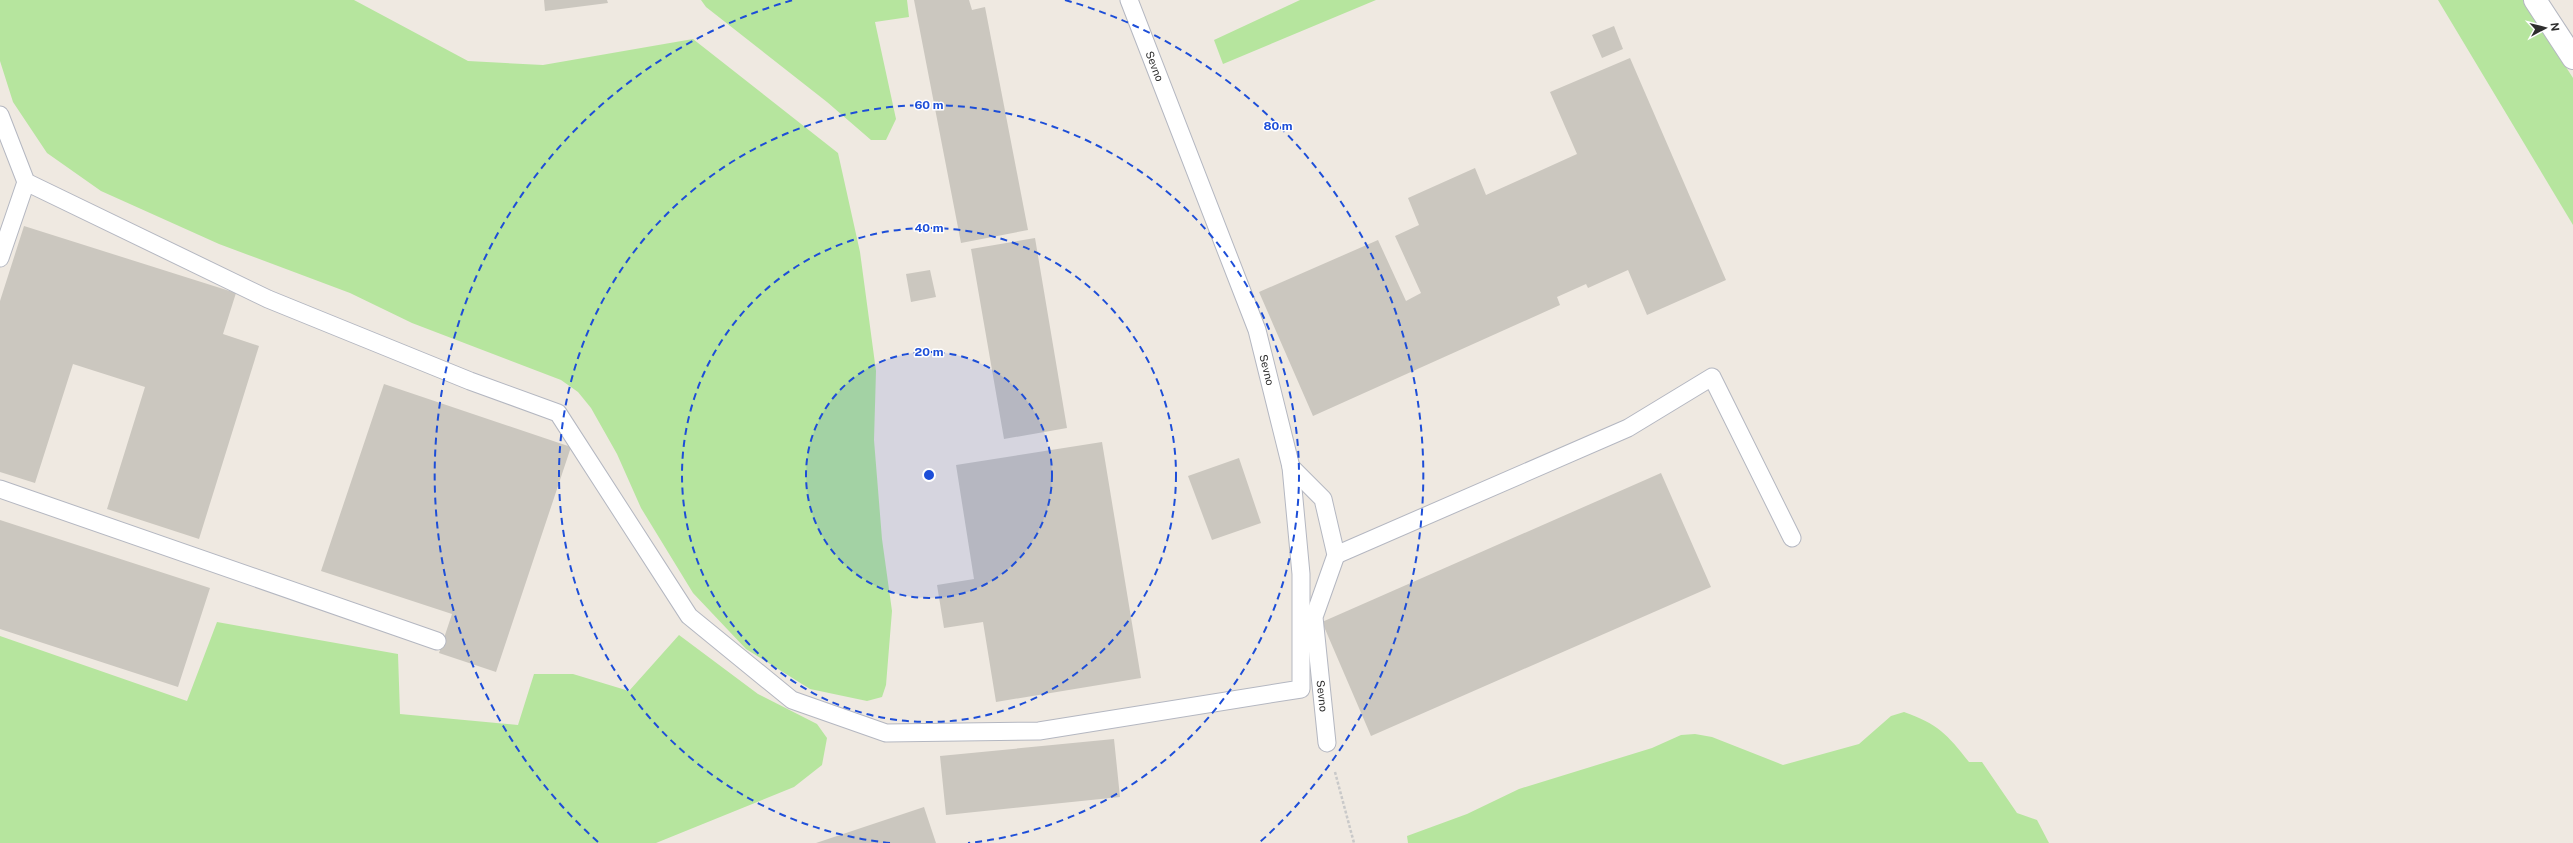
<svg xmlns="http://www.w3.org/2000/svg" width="2573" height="843" font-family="'Public Sans',sans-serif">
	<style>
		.green { fill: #b6e59e }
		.building { fill: #cbc7bf }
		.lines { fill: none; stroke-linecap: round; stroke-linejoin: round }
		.lane-casing { stroke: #b4b7c1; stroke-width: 19 }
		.street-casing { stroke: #b4b7c1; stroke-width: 24 }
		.path { stroke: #c9c9c9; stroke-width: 2.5; stroke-dasharray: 3 2; stroke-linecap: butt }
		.lane { stroke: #fff; stroke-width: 17 }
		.street { stroke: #fff; stroke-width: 22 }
		.ring { fill: none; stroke: #1d4ed8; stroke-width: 2; stroke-dasharray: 7 5 }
		.labels { text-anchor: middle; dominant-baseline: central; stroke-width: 3; stroke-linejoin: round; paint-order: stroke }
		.street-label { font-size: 11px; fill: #2e2e2e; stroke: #fff }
		.centre { fill: #1d4ed8; stroke: #fff; stroke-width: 2 }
		.ring-label { font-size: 12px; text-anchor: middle; font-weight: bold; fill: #1d4ed8; stroke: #fff; stroke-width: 3; stroke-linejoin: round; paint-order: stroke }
	</style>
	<rect width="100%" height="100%" fill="#efe9e1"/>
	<path class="green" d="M0,0H354L468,61L543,65L693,39L838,153L860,252L876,371L874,440L882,539L892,611L886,685L882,697L867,701L810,689L746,649L693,593L641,508L617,454L591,408L578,392L561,380L412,323L350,293L219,244L101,191L47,153L13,102L0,61Z
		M701,0H907L909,17L875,22L896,119L886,140H871L827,102L706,7Z
		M1300,0H1376L1223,64L1214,40Z
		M2438,0H2523L2573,78V225Z
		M217,622L398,654L400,714L518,725L534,674H573L629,691L679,635L758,694L817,724L827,738L822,765L794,787L656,843H0V636L187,701Z
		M1904,712C1938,724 1947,734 1969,762H1982L2017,813L2037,820L2049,843H1408L1407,836L1467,814L1519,789L1652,748L1681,735L1695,734L1712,737L1783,765L1859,744L1891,716Z"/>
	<path class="building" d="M544,0H607L608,3L545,11Z
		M914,0H969L972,10L985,7L1028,230L961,243Z
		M1614,26L1623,49L1602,58L1592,35Z
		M1630,58L1726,280L1647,315L1628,270L1588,288L1586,284L1557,297L1560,305L1313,416L1259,292L1378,240L1406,301L1421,293L1395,236L1419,225L1408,198L1475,168L1486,195L1577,154L1550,92Z
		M24,226L236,293L223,334L259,346L199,539L107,509L145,387L73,364L35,483L0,472V301Z
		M1035,238L1067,428L1004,439L971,249Z
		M930,270L936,297L911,302L906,274Z
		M384,384L571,447L496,672L439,653L452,614L321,571Z
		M1102,442L1141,678L996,702L983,622L944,628L937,585L974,579L956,465Z
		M1239,458L1261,523L1212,540L1188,476Z
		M1661,473L1711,587L1371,736L1322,622Z
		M0,520L210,588L178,687L0,629Z
		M1114,739L1120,797L946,815L940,756Z
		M924,807L936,843H816Z"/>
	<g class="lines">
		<defs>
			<g id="lane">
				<path id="s1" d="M1129,0L1257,330L1291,467L1323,499L1336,555L1314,617L1327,743"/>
				<path d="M0,115L26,182L268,299L470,381L558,413L689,616L792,700L886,733L1039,731L1301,689V574L1291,467"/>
				<path d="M0,258L26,182"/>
				<path d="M0,489L437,641"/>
				<path d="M1336,555L1628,428L1712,377L1792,538"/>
			</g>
			<path id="street" d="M2535,0L2573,58"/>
		</defs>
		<use href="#lane" class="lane-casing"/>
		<use href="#street" class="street-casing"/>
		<path class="path" d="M1335,772L1354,843"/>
		<use href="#lane" class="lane"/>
		<use href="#street" class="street"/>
	</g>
	<circle cx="929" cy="475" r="123" fill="#1d4ed8" fill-opacity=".12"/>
	<g class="ring">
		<circle cx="929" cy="475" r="123"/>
		<circle cx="929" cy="475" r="247"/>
		<path d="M890 843A370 370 0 1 1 968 843"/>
		<path d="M598 842A494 494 0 0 1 793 0M1065 0A494 494 0 0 1 1260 842"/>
	</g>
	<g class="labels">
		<g class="street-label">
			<text stroke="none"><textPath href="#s1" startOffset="71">Sevno</textPath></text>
			<text stroke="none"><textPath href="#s1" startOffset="395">Sevno</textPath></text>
			<text stroke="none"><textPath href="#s1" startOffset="743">Sevno</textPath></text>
		</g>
	</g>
	<circle cx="929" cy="475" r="6" class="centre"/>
	<g class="ring-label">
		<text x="929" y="109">60 m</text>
		<text x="1278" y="130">80 m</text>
		<text x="929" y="232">40 m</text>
		<text x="929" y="356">20 m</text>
	</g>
	<g transform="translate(2545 28) rotate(83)" stroke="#ffffff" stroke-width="3" paint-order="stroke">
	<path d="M0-3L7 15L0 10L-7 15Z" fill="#2e2e2e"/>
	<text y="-6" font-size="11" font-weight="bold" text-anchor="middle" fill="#2e2e2e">N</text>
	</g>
</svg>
